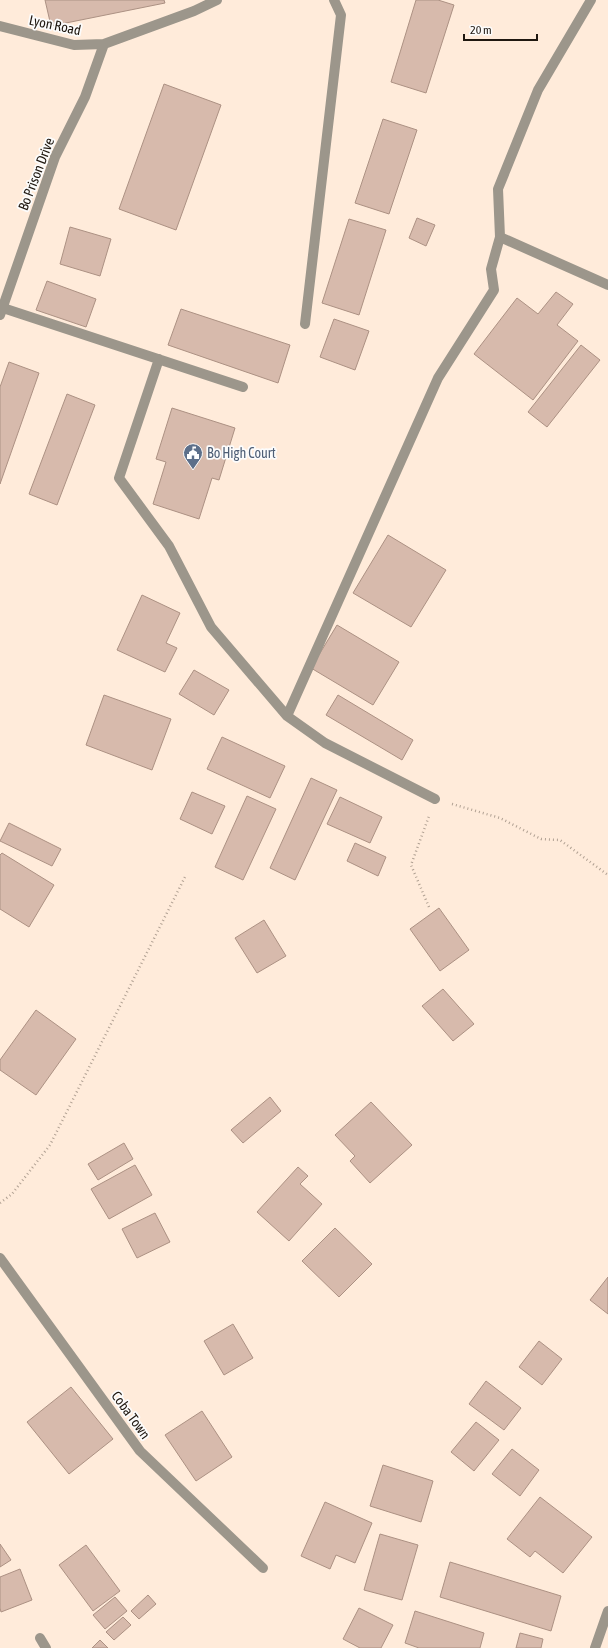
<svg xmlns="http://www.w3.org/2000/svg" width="608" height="1648" font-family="'Asap Condensed',sans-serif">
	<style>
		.building { fill: #d7baac; stroke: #ac9183 }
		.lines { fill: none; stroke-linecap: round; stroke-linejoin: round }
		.path { stroke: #b1a193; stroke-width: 2.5; stroke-dasharray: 1 3; stroke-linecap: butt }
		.street { stroke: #9c968b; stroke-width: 10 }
		.labels { text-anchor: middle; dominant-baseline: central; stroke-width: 3.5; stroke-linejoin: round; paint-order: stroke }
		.street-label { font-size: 14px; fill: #1f170f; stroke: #fcfcfc }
		.service-label { font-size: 14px; fill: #4e5e75; stroke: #fcfcfc; text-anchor: start }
	</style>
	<rect width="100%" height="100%" fill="#ffebda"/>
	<path class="building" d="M45,0H164L165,3L51,26Z
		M416,0H438L454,5L426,93L391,82Z
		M164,84L221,105L176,230L119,209Z
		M383,119L417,130L389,214L355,203Z
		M417,218L435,225L426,246L409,238Z
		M349,219L386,230L359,315L322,303Z
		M70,227L111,239L100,276L60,264Z
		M47,281L96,299L86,327L36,310Z
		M556,292L573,304L557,325L578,341L533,400L474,354L517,298L538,314Z
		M181,309L290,345L278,383L168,345Z
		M334,319L369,331L355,370L320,357Z
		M581,345L600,360L547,427L528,412Z
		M9,362L39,373L0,484V387Z
		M67,394L95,405L57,505L29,494Z
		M172,408L235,428L219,480L212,478L199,519L153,504L166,462L156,459Z
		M388,535L446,570L411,627L353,593Z
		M142,595L180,613L166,643L177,648L165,672L117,650Z
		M337,625L399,662L373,705L311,668Z
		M194,670L229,690L214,715L179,694Z
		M104,695L171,719L152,770L86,745Z
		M338,695L413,740L402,760L326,715Z
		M222,737L285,766L270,798L207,769Z
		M311,778L337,790L295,880L270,868Z
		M192,792L225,806L212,834L180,819Z
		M247,796L276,809L243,880L215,867Z
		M340,797L382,817L370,843L327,824Z
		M9,823L61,849L52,866L0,841Z
		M355,843L386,857L378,876L347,861Z
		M2,853L54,885L29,927L0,909V855Z
		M439,908L469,950L440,971L410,929Z
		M264,920L286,956L257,973L235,938Z
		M443,989L474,1024L453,1041L422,1006Z
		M36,1010L76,1039L36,1095L0,1070V1060Z
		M270,1097L281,1111L243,1143L231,1130Z
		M371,1102L412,1145L370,1183L350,1161L355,1156L335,1135Z
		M124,1143L133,1159L98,1180L88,1164Z
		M135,1165L152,1195L109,1219L91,1189Z
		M298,1167L308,1176L300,1184L322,1204L289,1241L257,1212Z
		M155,1213L170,1242L137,1258L122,1229Z
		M335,1228L372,1264L339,1297L302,1261Z
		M608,1277V1314L590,1300Z
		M233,1324L253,1358L224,1375L204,1341Z
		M539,1341L562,1359L542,1385L519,1367Z
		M486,1381L521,1408L504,1430L469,1404Z
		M71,1387L113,1439L69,1474L27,1422Z
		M202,1411L232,1457L196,1481L165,1435Z
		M476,1422L499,1440L474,1471L451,1452Z
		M512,1449L539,1470L520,1496L492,1474Z
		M383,1465L433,1481L421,1522L370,1506Z
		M540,1497L592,1537L563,1573L535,1551L530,1557L507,1539Z
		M325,1502L372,1523L355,1563L336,1555L330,1569L301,1556Z
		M380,1534L418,1545L402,1600L364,1590Z
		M0,1544L11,1560L0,1567Z
		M86,1545L120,1591L93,1611L59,1565Z
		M450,1562L561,1596L551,1631L440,1597Z
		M20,1569L32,1600L1,1612L0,1608V1577Z
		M148,1595L156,1604L139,1619L131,1611Z
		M115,1597L127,1611L105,1629L93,1615Z
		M359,1608L393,1625L381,1648H360L343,1639Z
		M415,1611L484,1633L480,1648H419L405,1643Z
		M123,1617L131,1625L114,1640L106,1632Z
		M520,1633L543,1639L541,1648H516Z
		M100,1640L108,1648H92Z"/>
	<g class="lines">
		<path class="path" d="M452,804L500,818L541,839L560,840L608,875
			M429,907L411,865L429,816
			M0,1203L12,1194L50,1145L185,877"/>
		<path class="street" d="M0,26L74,45L104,44L194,11L217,0
			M500,237L608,285
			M3,308L243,387
			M0,315L55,157L85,97L104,44
			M305,324L341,15L334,0
			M159,359L119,478L169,546L211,627L287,716L325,743L435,799
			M287,716L438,378L494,290L491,269L500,237L498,189L538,90L591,0
			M0,1258L140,1451L263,1568
			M40,1638L46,1648
			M595,1648L608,1611"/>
	</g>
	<defs>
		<symbol id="civic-pin" viewBox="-11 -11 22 30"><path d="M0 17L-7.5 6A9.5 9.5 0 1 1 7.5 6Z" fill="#5c6f8a" stroke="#fcfcfc"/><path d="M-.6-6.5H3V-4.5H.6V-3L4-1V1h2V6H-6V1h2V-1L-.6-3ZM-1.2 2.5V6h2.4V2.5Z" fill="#fff"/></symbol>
	</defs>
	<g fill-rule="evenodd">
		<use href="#civic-pin" x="182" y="442" width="22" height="30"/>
	</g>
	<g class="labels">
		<g class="street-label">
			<text transform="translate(55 25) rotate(12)">Lyon Road</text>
			<text transform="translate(36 174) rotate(-69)">Bo Prison Drive</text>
			<text transform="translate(131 1415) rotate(54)">Coba Town</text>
		</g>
		<g class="service-label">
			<text x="207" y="453">Bo High Court</text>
		</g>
	</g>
	<path d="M464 34v6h73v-6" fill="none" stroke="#1f170f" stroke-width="2"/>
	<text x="470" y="34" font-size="12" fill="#1f170f" stroke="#fcfcfc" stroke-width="3" paint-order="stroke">20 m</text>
</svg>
